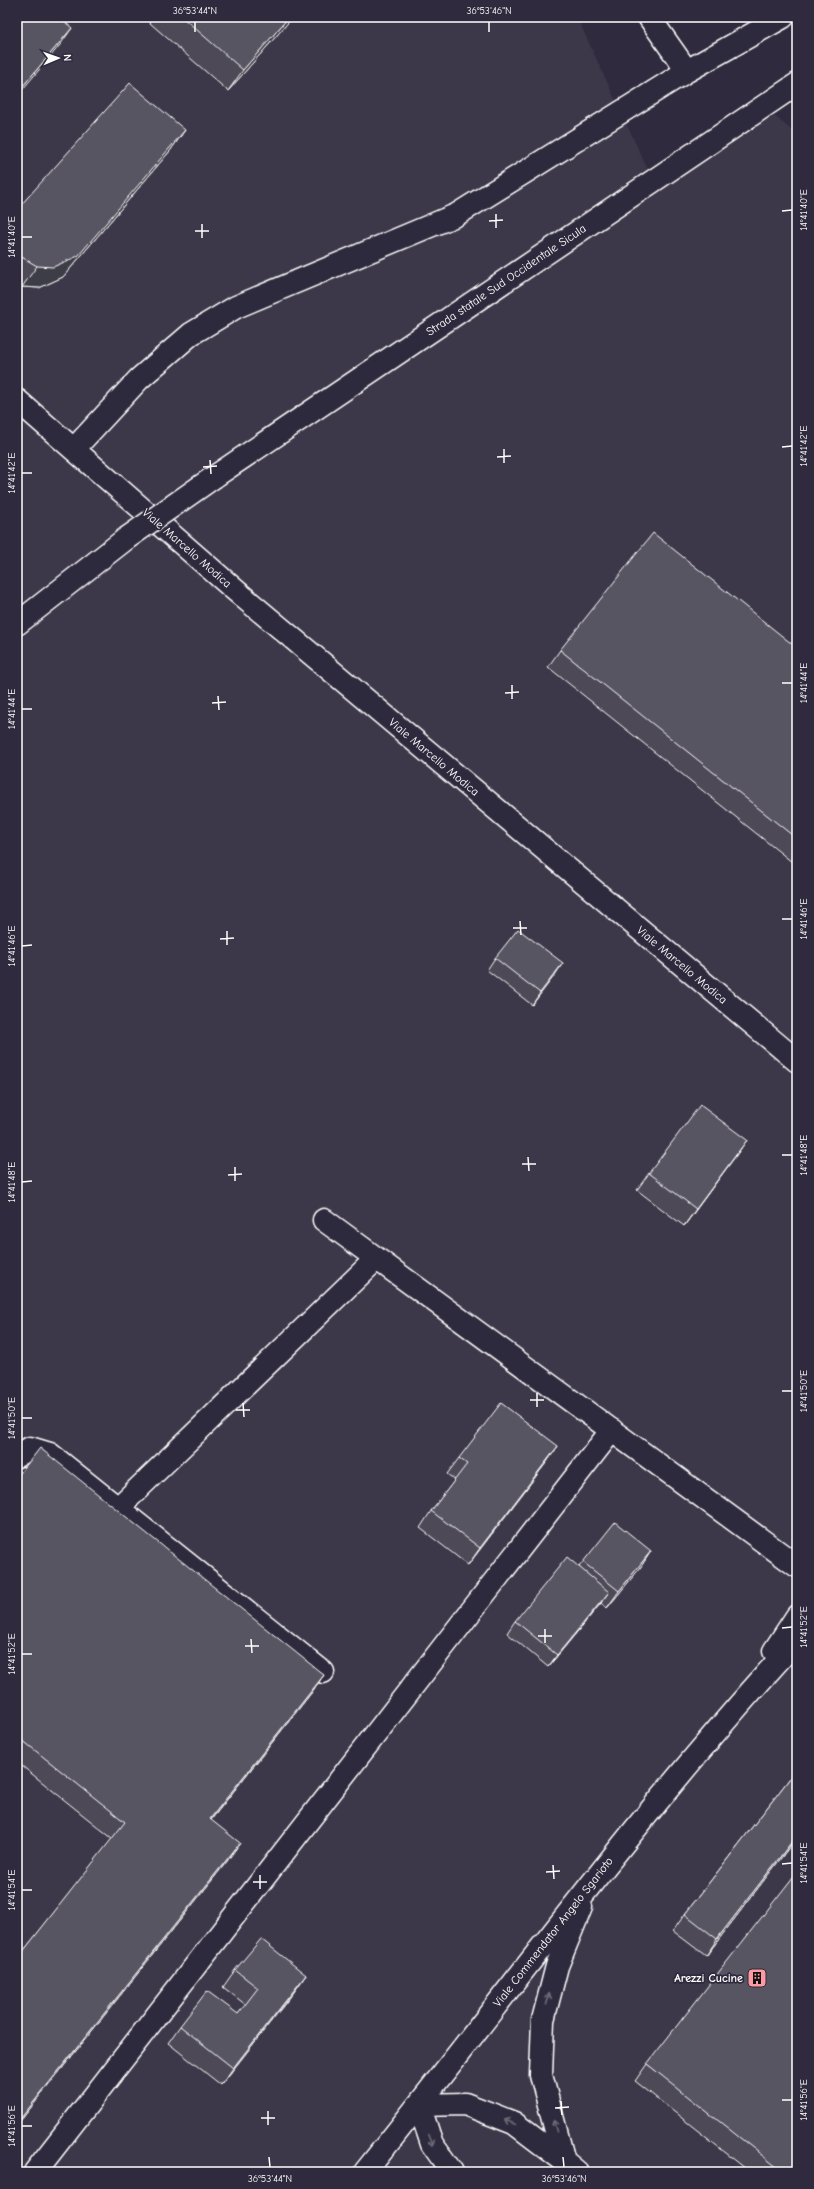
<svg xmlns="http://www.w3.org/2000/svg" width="814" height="2189" font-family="'Comic Neue',sans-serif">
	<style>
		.built { fill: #3c3749 }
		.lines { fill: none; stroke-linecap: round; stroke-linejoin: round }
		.minor-casing { stroke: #fff; stroke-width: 25 }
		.major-casing { stroke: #fff; stroke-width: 25 }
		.minor { stroke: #2f2a3d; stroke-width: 22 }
		.major { stroke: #2f2a3d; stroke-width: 22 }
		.major-bridge-casing { stroke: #fff; stroke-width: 25; stroke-linecap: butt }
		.major-bridge { stroke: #2f2a3d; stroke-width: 22 }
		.wall { fill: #4d4956; stroke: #fff }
		.shaded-wall { fill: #3e3c46; stroke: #fff }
		.building { fill: #595564; stroke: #fff }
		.oneway { stroke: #6d6a77 }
		.ticks { fill: none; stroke: #fff; stroke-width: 1.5 }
		.labels { text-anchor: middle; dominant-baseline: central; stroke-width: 3.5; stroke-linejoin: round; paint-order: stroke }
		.street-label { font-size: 12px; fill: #fff; stroke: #2f2a3d }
		.poi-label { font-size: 12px; font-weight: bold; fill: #fff; stroke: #2f2a3d; text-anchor: end }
		.neatline { fill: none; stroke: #fff; stroke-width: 1.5 }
		.ticks-label { font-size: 10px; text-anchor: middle; fill: #fff }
	</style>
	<rect width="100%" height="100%" fill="#2f2a3d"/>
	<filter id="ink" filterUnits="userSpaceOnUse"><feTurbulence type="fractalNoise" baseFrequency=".025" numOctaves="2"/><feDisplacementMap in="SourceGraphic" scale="8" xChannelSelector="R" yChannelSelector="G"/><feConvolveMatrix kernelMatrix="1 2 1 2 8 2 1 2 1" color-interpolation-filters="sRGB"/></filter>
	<g filter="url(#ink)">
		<path class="built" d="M17,17H577L653,181L763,106L797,135V2172H17Z"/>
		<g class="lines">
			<defs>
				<path id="minor" d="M649,17L687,71
					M17,400L235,590L797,1061
					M74,449L139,379L191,334L236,307L456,215L687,71L783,17
					M324,1220L797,1566
					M17,1456L30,1448L50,1454L323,1672
					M118,1508L376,1259
					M774,1651L797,1616
					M35,2172L612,1430
					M365,2172C508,1994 642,1809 797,1640
					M452,2172L432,2144L419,2105L465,2104L514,2123L564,2161
					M577,2172L564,2161L541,2075L543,2020L557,1966L581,1907"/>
				<path id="major" d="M214,477L797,84
					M17,624L127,538"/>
			</defs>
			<use href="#minor" class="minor-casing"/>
			<use href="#major" class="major-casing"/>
			<use href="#minor" class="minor"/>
			<use href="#major" class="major"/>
			<defs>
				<path id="major-bridge" d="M127,538L214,477"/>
			</defs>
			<use href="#major-bridge" class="major-bridge-casing"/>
			<use href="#major-bridge" class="major-bridge"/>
		</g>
		<path class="wall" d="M143,17H293L228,91Z
			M185,130L170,151L63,277L39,288L22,287L17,284V210L20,206Z
			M797,648V866L548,667L560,650Z
			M495,958L563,963L532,1005L487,970Z
			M747,1140L684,1226L637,1190L649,1173Z
			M558,1446L546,1463L468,1565L420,1528L431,1511L455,1480L447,1474L459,1458Z
			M17,1477L312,1692L211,1820L228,1860L17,2125V1959L113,1839L17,1762Z
			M651,1551L640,1568L607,1608L601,1603L548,1667L507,1633L515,1621L579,1567L583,1562Z
			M797,1769V1837L706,1956L673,1931L685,1914Z
			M235,1970L306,1975L294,1992L221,2085L168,2043L180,2026L238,2014L246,2005L223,1987Z
			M647,2064L797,2172H750L635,2081Z"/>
		<path class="shaded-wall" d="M289,17H293L228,91L243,70Z
			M72,28L60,45L17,96V93Z
			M185,130L170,151L63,277L39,288L22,287L37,266Z
			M563,963L555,975L532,1005L540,993Z
			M747,1140L735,1157L684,1226L696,1209Z
			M558,1446L546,1463L468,1565L480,1548Z
			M651,1551L640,1568L607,1608L619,1591Z
			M609,1592L601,1603L548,1667L557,1655Z
			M324,1675L312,1692L198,1836L210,1819Z
			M797,1835V1837L706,1956L717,1939Z
			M240,1843L228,1860L17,2125V2123Z
			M306,1975L294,1992L221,2085L233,2068Z"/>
		<path class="building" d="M17,17H59L72,28L17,93Z
			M182,17H289L243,70Z
			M130,83L185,130L78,256L53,267L37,266L20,256L17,248V215L20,206Z
			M653,533L797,648V839L560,650Z
			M518,929L563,963L540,993L495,958Z
			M700,1105L747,1140L696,1209L649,1173Z
			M501,1403L558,1446L480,1548L431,1511L467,1464L459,1458Z
			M40,1448L324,1675L210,1819L240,1843L17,2123V1959L125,1822L17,1736V1477Z
			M615,1522L651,1551L619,1591L583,1562Z
			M567,1557L609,1592L557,1655L515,1621Z
			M797,1769V1835L717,1939L685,1914Z
			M797,1872V2172H783L647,2064Z
			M261,1939L306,1975L233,2068L180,2026L207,1991L238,2014L258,1988L235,1970Z"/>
		<defs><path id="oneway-shaft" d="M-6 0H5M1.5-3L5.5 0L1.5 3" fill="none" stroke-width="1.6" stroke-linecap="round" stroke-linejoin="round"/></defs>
		<g class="oneway">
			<use href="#oneway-shaft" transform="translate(548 1999) rotate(-75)"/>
			<use href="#oneway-shaft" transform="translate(510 2122) rotate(-156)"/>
			<use href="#oneway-shaft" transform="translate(555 2126) rotate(-105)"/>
			<use href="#oneway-shaft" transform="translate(431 2140) rotate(68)"/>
		</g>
	</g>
	<path class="ticks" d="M195,22V32M489,22V32M782,211L792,210M496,214V228M489,221L503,220M202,224V238M195,231H209M22,237H32M782,447L792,446M504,449V463M497,457L511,456M210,460L211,474M203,467L217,466M22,473H32M782,683H792M512,685V699M505,693L519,692M218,696L219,710M212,703L226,702M22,709H32M782,919H792M520,921L521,935M513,928H527M227,931V945M220,939L234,938M22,946L32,945M782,1155H792M528,1157L529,1171M522,1164H536M235,1167V1181M228,1175L242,1174M22,1182L32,1181M782,1391H792M537,1393V1407M530,1400H544M243,1403L244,1417M236,1410H250M22,1418H32M782,1628L792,1627M545,1629V1643M538,1636H552M251,1639L252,1653M245,1646H259M22,1654H32M782,1864L792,1863M553,1865L554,1879M546,1872L560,1871M260,1875V1889M253,1882H267M22,1890H32M782,2100H792M561,2101L562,2115M555,2108L569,2107M268,2111V2125M261,2118H275M22,2126H32M269,2157L270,2167M563,2157L564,2167"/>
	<defs>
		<symbol id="building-square" viewBox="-11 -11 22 22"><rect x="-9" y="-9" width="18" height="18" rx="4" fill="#ff9aa2" stroke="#2f2a3d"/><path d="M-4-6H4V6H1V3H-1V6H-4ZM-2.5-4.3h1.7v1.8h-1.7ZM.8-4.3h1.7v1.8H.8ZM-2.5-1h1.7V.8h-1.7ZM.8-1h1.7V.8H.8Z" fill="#111"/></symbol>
	</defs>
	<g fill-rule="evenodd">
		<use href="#building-square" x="746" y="1967" width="22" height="22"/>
	</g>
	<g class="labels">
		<g class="street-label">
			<text transform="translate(506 280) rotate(-34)">Strada statale Sud Occidentale Sicula</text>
			<text transform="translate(187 548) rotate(41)">Viale Marcello Modica</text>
			<text transform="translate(434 757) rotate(40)">Viale Marcello Modica</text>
			<text transform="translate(682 965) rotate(40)">Viale Marcello Modica</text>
			<text transform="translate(553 1932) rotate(-52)">Viale Commendator Angelo Sgarioto</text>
		</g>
		<g class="poi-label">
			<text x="743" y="1978">Arezzi Cucine</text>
		</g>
	</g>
	<rect width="814" height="2189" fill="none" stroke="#2f2a3d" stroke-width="44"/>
	<g transform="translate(58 58) rotate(88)" stroke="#2f2a3d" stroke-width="3" paint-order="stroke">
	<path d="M0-3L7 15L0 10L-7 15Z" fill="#ffffff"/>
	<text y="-6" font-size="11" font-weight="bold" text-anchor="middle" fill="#ffffff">N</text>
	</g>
	<rect x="22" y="22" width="770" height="2145" class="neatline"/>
	<g class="ticks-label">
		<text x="195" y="14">36°53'44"N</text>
		<text x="489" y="14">36°53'46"N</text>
		<text transform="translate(803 210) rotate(-90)" y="4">14°41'40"E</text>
		<text transform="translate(11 237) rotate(-90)" y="4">14°41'40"E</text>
		<text transform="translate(803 446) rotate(-90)" y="4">14°41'42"E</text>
		<text transform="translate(11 473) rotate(-90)" y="4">14°41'42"E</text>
		<text transform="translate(803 683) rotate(-90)" y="4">14°41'44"E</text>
		<text transform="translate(11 709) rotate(-90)" y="4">14°41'44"E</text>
		<text transform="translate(803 919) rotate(-90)" y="4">14°41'46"E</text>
		<text transform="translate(11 946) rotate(-90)" y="4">14°41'46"E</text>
		<text transform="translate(803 1155) rotate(-90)" y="4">14°41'48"E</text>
		<text transform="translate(11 1182) rotate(-90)" y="4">14°41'48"E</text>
		<text transform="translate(803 1391) rotate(-90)" y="4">14°41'50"E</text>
		<text transform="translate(11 1418) rotate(-90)" y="4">14°41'50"E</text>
		<text transform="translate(803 1627) rotate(-90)" y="4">14°41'52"E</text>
		<text transform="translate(11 1654) rotate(-90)" y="4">14°41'52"E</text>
		<text transform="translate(803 1863) rotate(-90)" y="4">14°41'54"E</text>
		<text transform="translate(11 1890) rotate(-90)" y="4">14°41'54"E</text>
		<text transform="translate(803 2100) rotate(-90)" y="4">14°41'56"E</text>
		<text transform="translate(11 2126) rotate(-90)" y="4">14°41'56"E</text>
		<text x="270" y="2182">36°53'44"N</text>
		<text x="564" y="2182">36°53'46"N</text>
	</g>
</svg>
